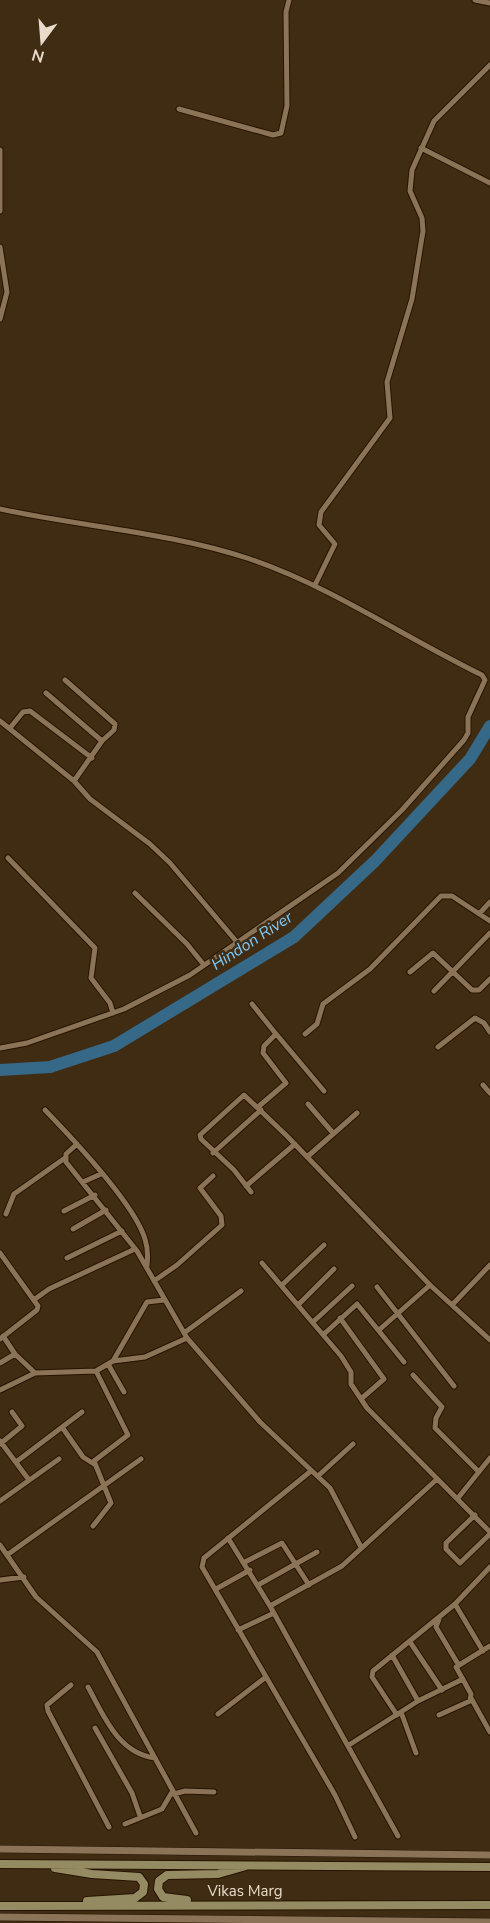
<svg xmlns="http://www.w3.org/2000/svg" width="490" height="1923" font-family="'Nunito Sans',sans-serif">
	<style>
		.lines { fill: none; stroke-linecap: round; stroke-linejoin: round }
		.river { stroke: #366887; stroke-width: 12 }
		.minor-casing { stroke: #261400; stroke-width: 7 }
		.tertiary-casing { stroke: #261400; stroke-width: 8 }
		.secondary-casing { stroke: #261400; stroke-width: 10 }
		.minor { stroke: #8a7357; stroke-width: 5 }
		.tertiary { stroke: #8a7357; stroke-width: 7 }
		.secondary { stroke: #958b63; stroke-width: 8 }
		.labels { text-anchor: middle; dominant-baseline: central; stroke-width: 5; stroke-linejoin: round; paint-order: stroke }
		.street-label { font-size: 15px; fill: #e8dbcc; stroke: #402c12 }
		.water-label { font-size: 16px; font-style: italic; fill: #7cc9fa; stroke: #402c12 }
	</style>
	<rect width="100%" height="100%" fill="#402c12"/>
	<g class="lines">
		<path class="river" d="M0,1070L50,1067L114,1046L294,937L375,861L470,759L490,726"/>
		<defs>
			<path id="minor" d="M475,0L490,3
				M179,109L273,135L281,133L287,106L286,12L289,0
				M421,148L490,183
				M0,150V211
				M0,247L7,292L0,319
				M0,509C83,527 169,532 250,559C332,587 404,637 482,675L485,680L468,717V733L464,740L402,810L338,873L190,975L124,1009L27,1043L0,1048
				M315,585L335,544L319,525L321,512L390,418L387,382L412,299L423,231L422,218L410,191L412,170L434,121L490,65
				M65,680L115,724L114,730L102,741
				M46,693L102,741L74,781
				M0,721L74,781L90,799L150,844L170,863L236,941
				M10,728L23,712L30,711L92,758
				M8,858L95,948L91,978L110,1003L113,1013
				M135,893L187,944L204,965
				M479,914L490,902
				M410,972L433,953L472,990H479L490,979
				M434,991L490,933
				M252,1004L276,1034L264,1046L263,1053L286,1083L258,1107
				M305,1034L317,1024L323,1004L370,969L441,896H452L490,921
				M277,1035L324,1091
				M438,1047L475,1018L484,1023L490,1032
				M483,1085L490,1093
				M308,1104L333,1133
				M45,1110C72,1138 134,1203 145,1239C148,1248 148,1257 147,1266
				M77,1144L66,1154V1162L137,1251L187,1338L260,1422L330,1488L361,1547
				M213,1153L261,1110
				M307,1157L357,1113
				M83,1182L101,1174
				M246,1186L295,1144
				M251,1192L234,1170L201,1139L200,1135L244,1095L287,1136L430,1285L490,1340
				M64,1211L95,1195
				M6,1214L14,1194L65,1158
				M73,1229L106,1210
				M0,1253L38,1306L37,1310L0,1339
				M67,1258L122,1231
				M262,1263L341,1356L351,1372V1384L367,1408L490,1532
				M154,1281L177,1265L222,1225L221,1216L200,1188L213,1176
				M282,1285L324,1245
				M377,1287L454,1386
				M35,1299L49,1289L135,1249
				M453,1304L490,1265
				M298,1305L334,1269
				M340,1318L384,1379L361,1399
				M313,1322L352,1286
				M379,1330L430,1285
				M184,1333L241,1291
				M324,1334L357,1304L404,1362
				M3,1336L15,1354
				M113,1361L147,1302L164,1300
				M0,1363L15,1354L35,1373
				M108,1364L124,1392
				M413,1375L442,1407L436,1418L435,1428L479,1472
				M0,1390L35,1373L96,1371L113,1361L145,1357L187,1338
				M62,1427L83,1457L94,1464
				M0,1441L29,1480
				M0,1444L22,1426L12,1412
				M16,1462L82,1412
				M311,1471L204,1558L202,1567L335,1795L355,1837
				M318,1476L353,1444
				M458,1498L490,1458
				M0,1501L59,1459
				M475,1515L446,1543V1549L460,1563L490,1534
				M93,1526L111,1503L94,1461L128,1435L96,1371
				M228,1538L270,1606L398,1836
				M0,1545L36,1597L97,1652L196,1833
				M7,1555L141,1459
				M245,1562L282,1543L309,1585
				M0,1580L24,1577
				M258,1585L317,1552
				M216,1589L250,1570
				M455,1604L483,1651
				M270,1606L342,1566L436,1480
				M439,1619L436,1627L458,1664
				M238,1630L274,1613
				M410,1642L442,1690
				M392,1655L418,1701
				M71,1685L47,1705L48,1711L109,1827
				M88,1687C104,1716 118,1753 155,1758
				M471,1698L490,1732
				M401,1712L416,1753
				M218,1714L266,1677
				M397,1715L372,1677L373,1671L455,1604L490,1567
				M439,1715L470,1701L471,1694L456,1667L490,1646
				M95,1728L132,1793L140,1816
				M349,1745L418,1701L463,1679
				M174,1794L185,1791L214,1792
				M125,1824L162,1809L172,1792"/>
			<path id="tertiary" d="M0,1849L490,1855
				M0,1917L490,1922"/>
			<path id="secondary" d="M0,1864L490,1867
				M55,1868L92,1874L139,1877L144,1884L143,1892L135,1898L87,1901
				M187,1900L163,1897L158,1889L159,1881L167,1875L218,1874L246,1866
				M0,1906L490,1905"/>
		</defs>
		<use href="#minor" class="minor-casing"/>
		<use href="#tertiary" class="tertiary-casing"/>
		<use href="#secondary" class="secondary-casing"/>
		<use href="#minor" class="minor"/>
		<use href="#tertiary" class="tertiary"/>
		<use href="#secondary" class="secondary"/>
	</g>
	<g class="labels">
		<g class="street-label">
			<text x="245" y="1891">Vikas Marg</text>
		</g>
		<g class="water-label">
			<text transform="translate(252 941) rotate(-33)">Hindon River</text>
		</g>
	</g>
	<g transform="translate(42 42) rotate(196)" stroke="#402c12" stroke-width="4.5" paint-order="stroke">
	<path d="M0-4.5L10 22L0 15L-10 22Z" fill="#e8dbcc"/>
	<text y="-9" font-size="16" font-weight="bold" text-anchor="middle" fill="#e8dbcc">N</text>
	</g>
</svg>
